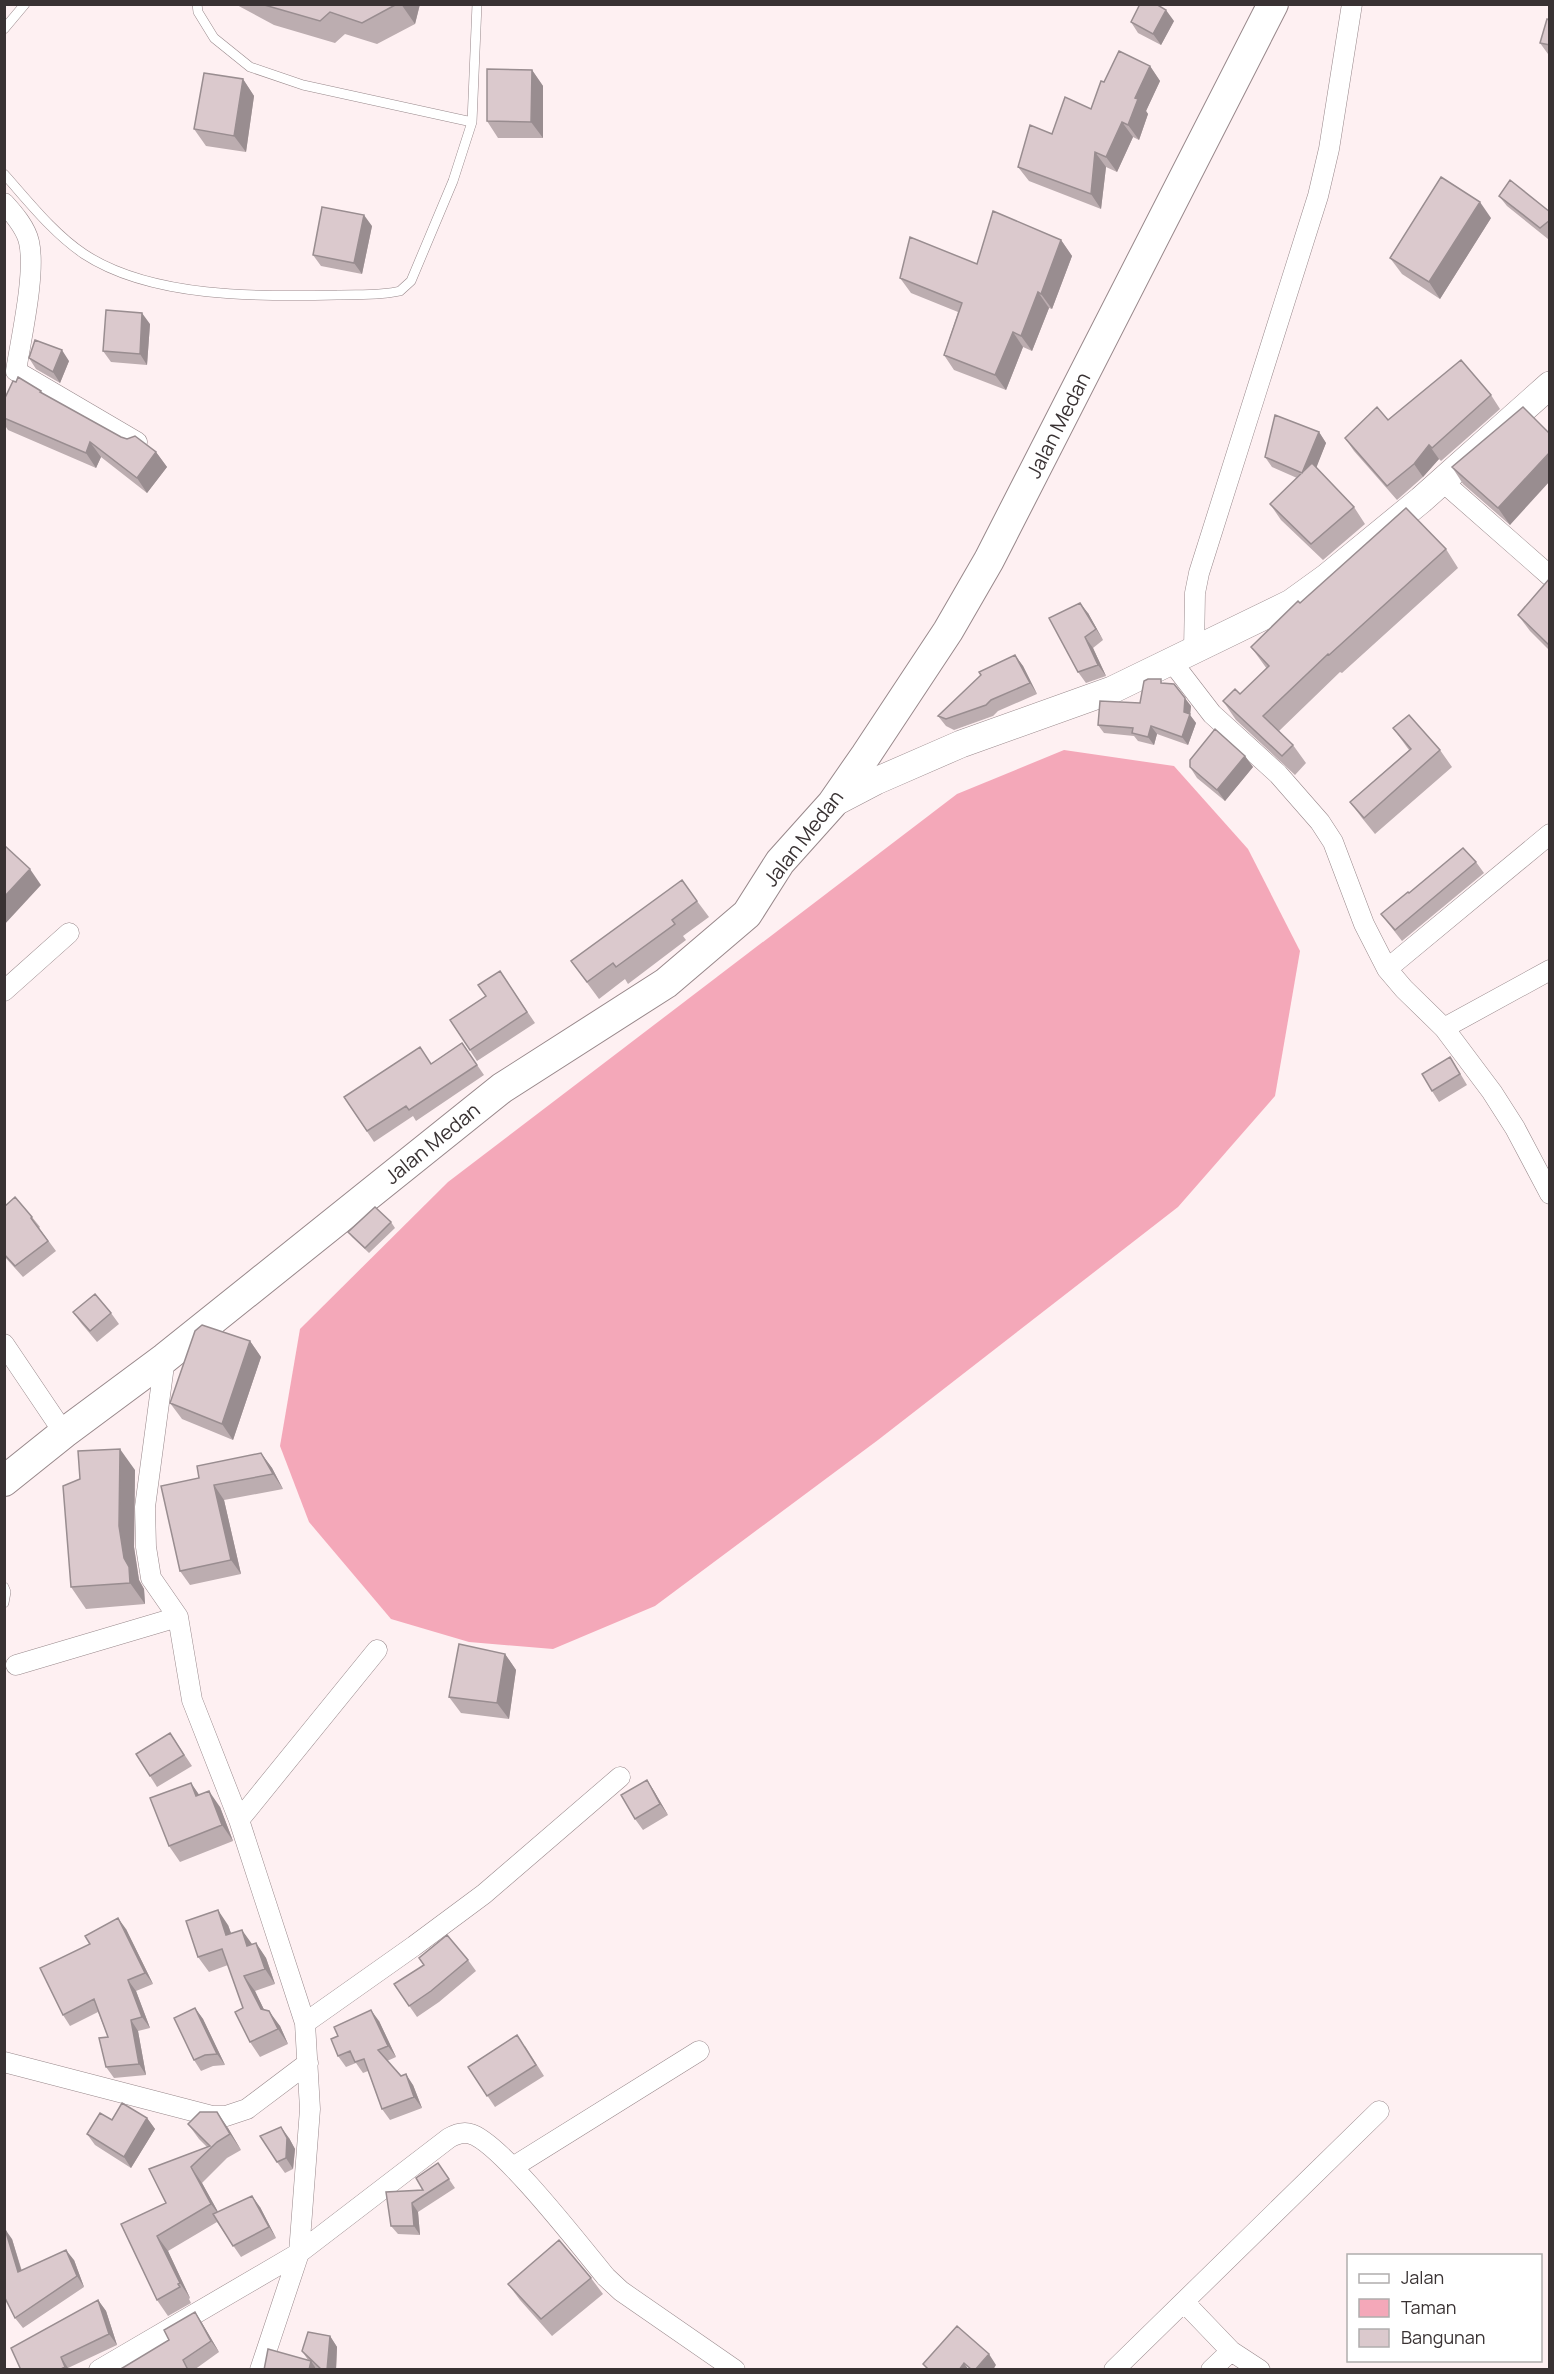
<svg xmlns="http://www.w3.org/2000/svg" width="1554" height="2374" font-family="Manrope,sans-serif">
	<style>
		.green { fill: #f4a8b9 }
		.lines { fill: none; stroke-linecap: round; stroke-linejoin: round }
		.lane-casing { stroke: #98888b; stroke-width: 10 }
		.street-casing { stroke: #98888b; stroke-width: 21 }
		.secondary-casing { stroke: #98888b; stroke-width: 28 }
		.primary-casing { stroke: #98888b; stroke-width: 32 }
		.lane { stroke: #fff; stroke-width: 9 }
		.street { stroke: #fff; stroke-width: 20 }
		.secondary { stroke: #fff; stroke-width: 27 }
		.primary { stroke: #fff; stroke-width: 30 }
		.wall { fill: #bcadb0 }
		.shaded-wall { fill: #998d90 }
		.building { fill: #dbc9cd; stroke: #998d90; stroke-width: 1.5 }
		.labels { text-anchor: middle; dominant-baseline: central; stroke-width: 4.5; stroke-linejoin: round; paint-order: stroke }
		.street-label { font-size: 20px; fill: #393233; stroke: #fff }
	</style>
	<rect width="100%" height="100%" fill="#fef0f2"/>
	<path class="green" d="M1064,750L1174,766L1248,849L1300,951L1275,1096L1178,1207L878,1440L655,1606L553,1649L469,1642L391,1619L309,1522L280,1446L300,1329L448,1182L957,794Z"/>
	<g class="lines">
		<defs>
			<path id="lane" d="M197,4L198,12L214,38L250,67L303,85L472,122
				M4,29L25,4
				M4,174C29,202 53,233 84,254C151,298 259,297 337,295C357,294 380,296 400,291L411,281L453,181L472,122L477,4
				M4,1587L6,1592L4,1603"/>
			<path id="street" d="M4,203C14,214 26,228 29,242C36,273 21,338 16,371L137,442
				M1442,481L1550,576
				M1194,650L1195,593L1199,573L1318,196L1329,149L1352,4
				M1172,662L1212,714L1278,774L1320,822L1333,842L1364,924L1387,969L1404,989L1444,1028L1492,1092L1515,1128L1550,1194
				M1387,969L1550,834
				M4,991L69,933
				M1444,1028L1550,970
				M4,1344L64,1433
				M165,1358L145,1507L146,1547L151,1578L178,1617L192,1700L239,1820L305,2023L310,2109L299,2253L260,2370
				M16,1665L178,1617
				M239,1820L377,1650
				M305,2023L414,1946L484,1894L620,1777
				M4,2062L212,2116H226L247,2109L308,2063
				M513,2167L699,2051
				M1184,2302L1231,2351
				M99,2370L299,2253L449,2138C456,2134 463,2131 471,2134C501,2143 582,2248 606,2277L621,2291L735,2370
				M1114,2370L1379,2111
				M1211,2370L1231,2351L1260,2370"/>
			<path id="secondary" d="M832,804L876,781L961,744L1112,690L1291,603L1327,577L1421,500L1550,385"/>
			<path id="primary" d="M4,1481L64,1433L165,1358L502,1088L666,983L747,914L780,862L832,804L866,755L948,631L989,560L1273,4"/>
		</defs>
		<use href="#lane" class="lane-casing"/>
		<use href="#street" class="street-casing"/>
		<use href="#secondary" class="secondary-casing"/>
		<use href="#primary" class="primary-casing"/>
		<use href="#lane" class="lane"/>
		<use href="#street" class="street"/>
		<use href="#secondary" class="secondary"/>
		<use href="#primary" class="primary"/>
	</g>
	<path class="wall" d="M235,4H420L415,24L377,44L345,34L335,43L274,25Z
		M1550,20V54H1548L1540,43Z
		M1174,21L1161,45L1138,33L1131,22Z
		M1150,66L1160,81L1146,111L1148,114L1139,140L1133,137L1117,172L1106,167L1101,209L1029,181L1018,167L1091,109L1104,82Z
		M532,70L543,86V138H498L487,121Z
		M243,79L254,96L246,152L206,146L194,129Z
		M1499,196L1550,212V237L1548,239L1507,206Z
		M1491,218L1440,299L1402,274L1390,258Z
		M372,226L362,274L321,266L313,255Z
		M1061,240L1072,256L1052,309L1049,308L1032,351L1023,347L1006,390L954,370L944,355L958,312L911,293L900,278L977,264Z
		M150,324L147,365L111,362L103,351Z
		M29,358L69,361L60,383L36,369Z
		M16,382L41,391L43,394L121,437L156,452L167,467L147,493L101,457L96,468L8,430L4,424V400Z
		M1491,395L1500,409L1441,461L1439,459L1423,477L1397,500L1354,451L1345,438L1388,420Z
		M1319,432L1326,443L1316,467L1354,507L1365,524L1323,560L1281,520L1270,504L1297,478L1272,467L1265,457Z
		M1550,434L1510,525L1463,484L1452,467Z
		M1446,549L1458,568L1342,673L1340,672L1279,731L1293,745L1306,763L1295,775L1236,720L1223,701L1240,694L1267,669L1251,647L1300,603Z
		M1550,578V651L1530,631L1518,615Z
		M1088,613L1103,640L1093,648L1106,676L1086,683L1078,672Z
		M1015,655L1023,666L1037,694L998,711L993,716L954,730L946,726L938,716Z
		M1164,683L1191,706L1190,715L1196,723L1188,745L1157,734L1154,745L1138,741L1134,736L1104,733L1098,725L1140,703Z
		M1393,728L1440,750L1452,767L1375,834L1362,818L1350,802L1409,750Z
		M1245,756L1253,767L1225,801L1197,778L1190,767Z
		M1476,862L1484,873L1402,941L1381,914L1409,893Z
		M697,901L709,917L683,936L686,940L628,984L625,979L599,999L571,961Z
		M500,971L535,1023L477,1061L450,1020L486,996Z
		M462,1043L484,1075L416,1121L413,1116L374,1142L344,1097L431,1064Z
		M1457,1068L1467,1085L1439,1102L1432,1091Z
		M4,1207L32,1217L40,1227L39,1228L56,1251L23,1277L4,1256Z
		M391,1222L395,1228L369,1253L352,1237L348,1232Z
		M73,1312L111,1313L119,1324L97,1342L81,1323Z
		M250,1341L261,1357L233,1440L182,1419L170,1403Z
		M261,1453L272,1468L283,1489L224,1500L241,1574L190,1585L180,1571L199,1478Z
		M135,1470L134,1547L139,1580L144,1589L145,1604L86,1609L71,1587Z
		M505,1654L516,1670L509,1719L461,1713L449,1697Z
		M170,1733L192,1766L157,1787L150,1776Z
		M647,1780L654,1791L668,1815L643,1830L635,1819Z
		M191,1783L199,1795L220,1807L233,1841L180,1862L169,1846Z
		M228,1925L231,1933L252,1945L256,1943L266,1958L275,1984L255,1991L264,2010L280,2026L288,2044L260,2057L250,2042L243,2008L228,1965L209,1972L198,1957Z
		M126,1929L153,1984L136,1991L150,2028L138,2031L146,2075L114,2078L106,2067L108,2037L98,2012L70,2026L63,2015Z
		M419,1958L468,1960L476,1971L439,2002L417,2017L394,1984L424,1965Z
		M195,2008L203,2019L225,2065L213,2066L201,2071L194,2060Z
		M379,2021L396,2057L387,2061L401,2076L413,2085L422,2108L390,2120L382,2109L368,2071L363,2073L356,2063L346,2067L338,2056Z
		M525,2046L544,2076L495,2107L468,2067Z
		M147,2118L155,2129L131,2168L95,2145L87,2134L112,2120Z
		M188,2124L228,2128L241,2150L227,2158L202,2183L218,2212L260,2207L276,2238L241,2257L217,2222L168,2251L190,2298L189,2299L191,2303L168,2316L157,2300L121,2224L166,2203L149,2169L207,2147L199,2139Z
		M289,2138L295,2149L293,2169L285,2173L277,2162Z
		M438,2163L455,2188L418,2212L420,2235L398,2234L391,2226L423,2190Z
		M12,2239L22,2271L74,2260L84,2287L23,2328L15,2318Z
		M591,2278L603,2294L552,2336L520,2300L508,2284Z
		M98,2300L106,2311L117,2345L68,2368L69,2370H21Z
		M195,2312L202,2323L219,2352L194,2370H119L169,2340Z
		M330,2336L337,2347L336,2370H318L315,2367L317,2370H264L308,2360L302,2351Z"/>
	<path class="shaded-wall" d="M401,4H420L415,24Z
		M1166,10L1174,21L1161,45L1153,34Z
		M1150,66L1160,81L1146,111L1148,114L1139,140L1128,125L1135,98Z
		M532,70L543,86V138L531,122Z
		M243,79L254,96L246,152L234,136Z
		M1122,122L1133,137L1117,172L1106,157Z
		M1095,152L1106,167L1101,209L1091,194Z
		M1480,202L1491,218L1440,299L1429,282Z
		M364,215L372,226L362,274L354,263Z
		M1061,240L1072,256L1052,309L1041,294Z
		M1038,292L1049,308L1032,351L1021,336Z
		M142,313L150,324L147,365L140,354Z
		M1013,332L1023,347L1006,390L995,375Z
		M62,350L69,361L60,383L53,372Z
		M1319,432L1326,443L1310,484L1302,473Z
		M90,442L101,457L96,468L86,453Z
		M1429,445L1439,459L1423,477L1414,464Z
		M156,452L167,467L147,493L137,478Z
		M1550,452V481L1510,525L1498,508Z
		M1080,603L1088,613L1103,640L1096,629Z
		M1085,637L1093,648L1106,676L1098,665Z
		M1015,655L1023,666L1037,694L1030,683Z
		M1185,698L1191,706L1190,715L1196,723L1188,745L1182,737Z
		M1151,726L1157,734L1154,745L1148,737Z
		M1245,756L1253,767L1225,801L1217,790Z
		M30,869L41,885L4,925V897Z
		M250,1341L261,1357L233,1440L222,1424Z
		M120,1449L135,1470L134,1547L139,1580L144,1589L145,1604L130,1583L124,1558L119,1526Z
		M261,1453L272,1468L283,1489L273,1474Z
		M214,1485L224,1500L241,1574L231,1560Z
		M505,1654L516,1670L509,1719L497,1703Z
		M647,1780L654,1791L668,1815L660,1804Z
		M191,1783L202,1799L196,1796Z
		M209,1791L220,1807L233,1841L222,1825Z
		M218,1910L228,1925L237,1950L226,1935Z
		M118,1918L126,1929L153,1984L145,1973Z
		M242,1930L252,1944L247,1946Z
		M256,1943L266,1958L275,1984L265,1969Z
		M244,1976L255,1991L271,2024L261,2009Z
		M128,1980L136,1991L150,2028L142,2017Z
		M195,2008L203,2019L225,2065L217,2054Z
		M371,2010L379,2021L396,2057L388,2046Z
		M269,2011L280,2026L288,2044L278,2029Z
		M131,2020L138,2031L146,2075L139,2064Z
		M406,2074L413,2085L422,2108L414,2097Z
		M217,2112L228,2128L241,2150L230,2134Z
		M147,2118L155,2129L131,2168L124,2157Z
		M281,2127L289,2138L295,2149L293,2169L286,2158Z
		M191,2167L202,2183L222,2219L211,2204Z
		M252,2196L260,2207L276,2238L269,2227Z
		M412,2203L418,2212L420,2235L414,2226Z
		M5,2229L12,2239L25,2283L18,2272Z
		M157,2236L168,2251L190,2298L180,2283Z
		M66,2250L74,2260L84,2287L77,2276Z
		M98,2300L106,2311L117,2345L109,2334Z
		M195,2312L202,2323L219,2352L211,2341Z
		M330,2336L337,2347L336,2370H327Z
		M989,2354L996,2365L993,2370H975Z
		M61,2357L68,2368L69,2370H66L65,2367Z
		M311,2361L317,2370H309Z
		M964,2363L969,2370H959Z"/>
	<path class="building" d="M261,4H397L362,23L330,12L320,21Z
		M1140,4H1156L1166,10L1153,34L1131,22Z
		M1547,19L1550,20V45L1540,43Z
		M1119,51L1150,66L1135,98L1138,99L1128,125L1122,122L1106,157L1095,152L1091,194L1018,167L1030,125L1052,134L1065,97L1091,109L1101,81L1104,82Z
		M487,69L532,70L531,122L487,121Z
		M204,73L243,79L234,136L194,129Z
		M1441,177L1480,202L1429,282L1390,258Z
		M1510,180L1550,212V220L1540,228L1499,196Z
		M322,207L364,215L354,263L313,255Z
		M993,211L1061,240L1041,294L1038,292L1021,336L1013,332L995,375L944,355L962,303L900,278L910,237L977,264Z
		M106,310L142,313L140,354L103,351Z
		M35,340L62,350L53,372L29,358Z
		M1461,360L1491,395L1432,448L1429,445L1414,464L1387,486L1345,438L1377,407L1388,420Z
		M18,377L41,391L40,392L121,437L127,439L135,436L156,452L137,478L90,442L86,453L4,418V400L13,381L16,382Z
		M1523,407L1550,434V452L1498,508L1452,467Z
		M1275,415L1319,432L1302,473L1265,457Z
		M1312,463L1354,507L1311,544L1270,504Z
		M1406,508L1446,549L1329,655L1328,654L1263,716L1293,745L1282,756L1223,701L1235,689L1240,694L1269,666L1251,647L1298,601L1300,603Z
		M1550,578V646L1518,615Z
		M1080,603L1096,629L1085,637L1098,665L1078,672L1049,618Z
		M1015,655L1030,683L991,700L986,705L946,719L938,716L981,675L979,672Z
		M1148,679H1161V683L1174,684L1185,698L1184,712L1190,714L1182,737L1151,726L1148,737L1132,733L1133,728L1098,725L1100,701L1140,703L1144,681Z
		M1409,715L1440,750L1364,818L1350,802L1411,749L1393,728Z
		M1215,729L1245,756L1217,790L1190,767V760Z
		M4,845L30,869L4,897Z
		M1463,848L1476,862L1395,930L1381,914L1408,892L1409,893Z
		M682,880L697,901L672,920L675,924L616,967L613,963L587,982L571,961Z
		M500,971L527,1012L470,1050L450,1020L486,996L478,985Z
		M462,1043L477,1065L409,1110L406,1106L367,1131L344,1097L420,1047L431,1064Z
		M1450,1057L1460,1074L1432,1091L1422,1074Z
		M15,1197L32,1217L31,1218L48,1241L15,1266L4,1254V1207Z
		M375,1207L391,1222L365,1248L348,1232Z
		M95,1294L111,1313L90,1331L73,1312Z
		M202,1325L250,1341L222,1424L170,1403L195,1331Z
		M120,1449L119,1526L124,1558L129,1567L130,1583L71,1587L63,1486L80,1479L78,1451Z
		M261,1453L273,1474L214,1485L231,1560L180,1571L161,1486L199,1478L197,1466Z
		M459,1644L505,1654L497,1703L449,1697Z
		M170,1733L184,1755L150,1776L136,1754Z
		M647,1780L660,1804L635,1819L621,1795Z
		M191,1783L196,1796L209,1791L222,1825L169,1846L150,1798Z
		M218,1910L226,1935L242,1930L247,1946L256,1943L265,1969L244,1976L261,2009L269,2011L278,2029L250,2042L235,2012L243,2008L222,1949L198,1957L186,1921Z
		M118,1918L145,1973L128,1980L142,2017L131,2020L139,2064L106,2067L99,2038L108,2037L94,1999L63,2015L40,1968L90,1944L85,1936Z
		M447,1935L468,1960L431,1991L409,2006L394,1984L424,1965L419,1958Z
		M195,2008L217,2054L205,2055L194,2060L174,2018Z
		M371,2010L388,2046L378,2050L401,2076L406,2074L414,2097L382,2109L364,2059L355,2062L350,2051L338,2056L331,2039L338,2036L334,2027Z
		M517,2035L536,2065L487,2096L468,2067Z
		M122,2103L147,2118L124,2157L87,2134L100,2113L112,2120Z
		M200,2112H217L230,2134L217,2142L191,2167L211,2204L157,2236L180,2283L178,2284L180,2287L157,2300L121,2224L166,2203L149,2169L210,2146L188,2124Z
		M281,2127L287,2138L286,2158L277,2162L260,2136Z
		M438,2163L449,2179L412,2203L414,2226H391L386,2192L423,2190L416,2178Z
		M252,2196L269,2227L233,2246L213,2214Z
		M4,2229H5L18,2272L66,2250L77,2276L15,2318L4,2296Z
		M559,2240L591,2278L541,2319L508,2284Z
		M98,2300L109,2334L61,2357L65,2367L59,2370H21L11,2348Z
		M195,2312L211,2341L183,2360L188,2370H119L169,2340L164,2330Z
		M957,2326L989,2354L975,2370H972L964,2363L959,2370H929L923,2364Z
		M308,2332L330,2336L327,2370H322L302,2351Z
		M268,2349L311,2361L309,2370H264Z"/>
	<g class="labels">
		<g class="street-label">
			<text transform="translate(1058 425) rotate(-63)">Jalan Medan</text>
			<text transform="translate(803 838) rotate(-52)">Jalan Medan</text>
			<text transform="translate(432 1143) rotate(-39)">Jalan Medan</text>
		</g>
	</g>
	<rect width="1554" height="2374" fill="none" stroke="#393233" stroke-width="12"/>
	<rect x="1347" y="2254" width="195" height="108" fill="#ffffff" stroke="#b0adad" stroke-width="1.5"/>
	<rect x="1359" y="2274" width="30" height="9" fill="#ffffff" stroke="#b0adad" stroke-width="1.5"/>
	<text x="1401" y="2284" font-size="18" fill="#393233">Jalan</text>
	<rect x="1359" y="2299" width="30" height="18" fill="#f4a8b9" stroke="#b0adad" stroke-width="1.5"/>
	<text x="1401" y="2314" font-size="18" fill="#393233">Taman</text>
	<rect x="1359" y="2329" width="30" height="18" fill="#dbc9cd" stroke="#b0adad" stroke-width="1.5"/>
	<text x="1401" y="2344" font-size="18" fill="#393233">Bangunan</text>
</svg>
